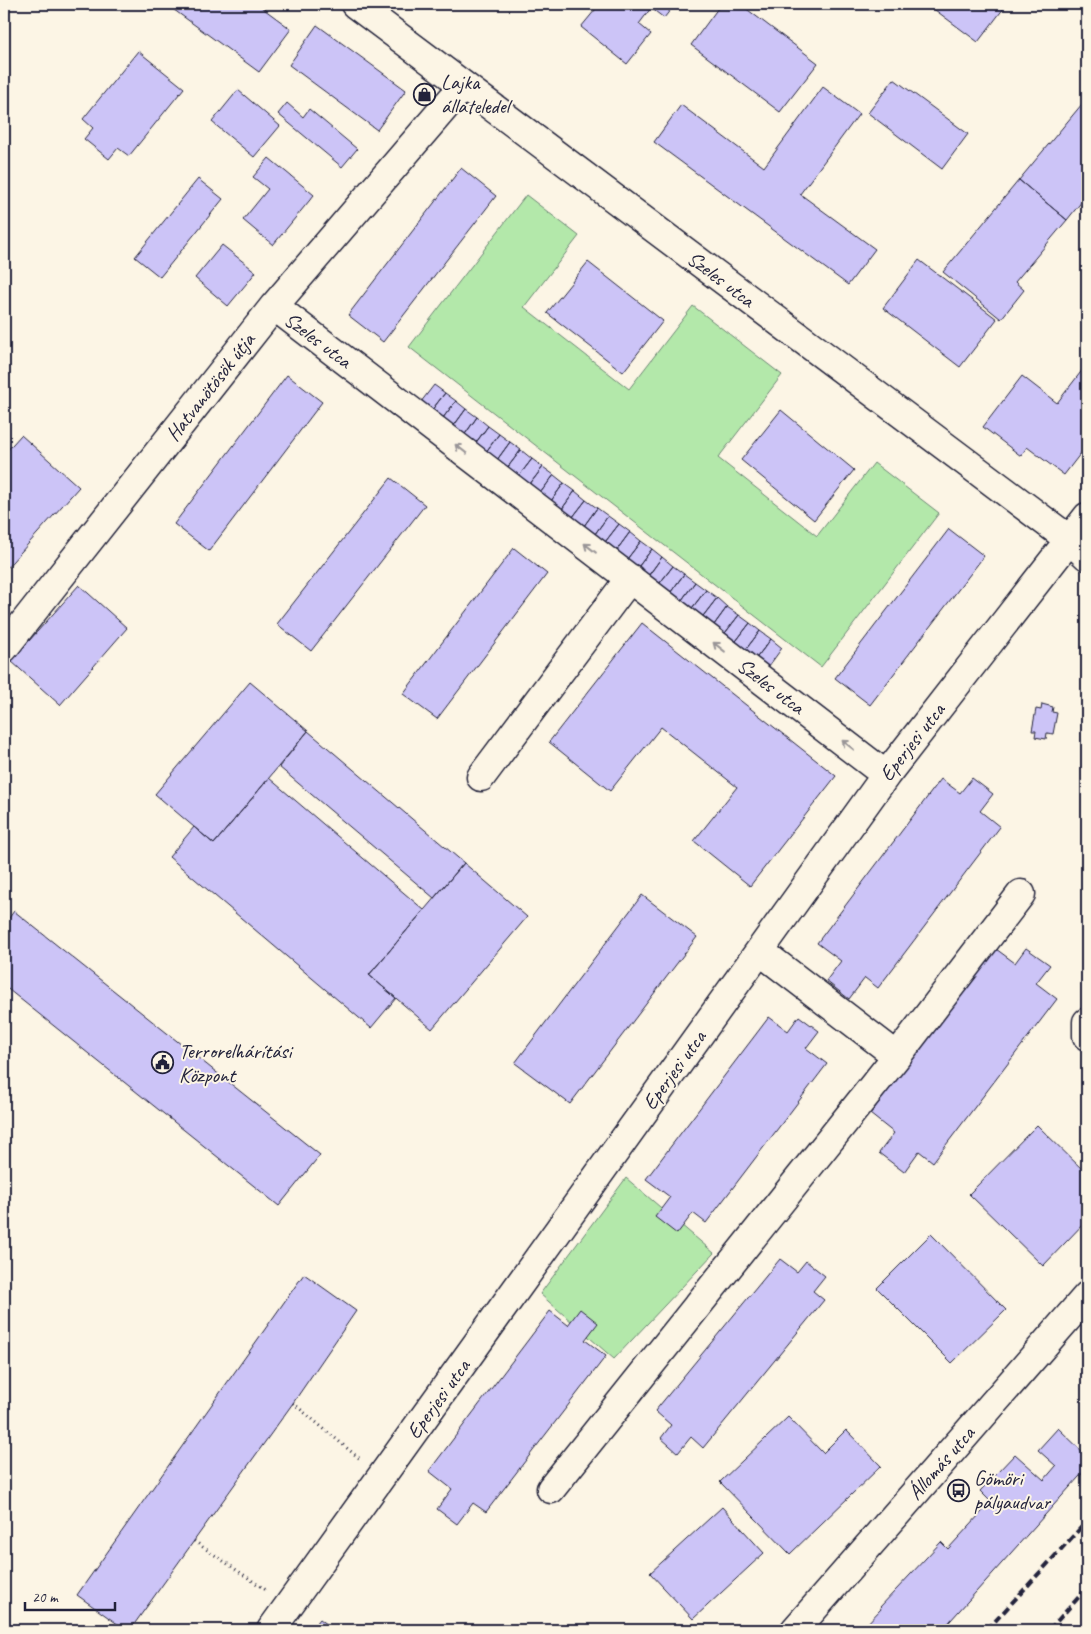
<svg xmlns="http://www.w3.org/2000/svg" width="1091" height="1634" font-family="Caveat,sans-serif">
	<style>
		.green { fill: #b3e8aa; stroke: #6a8572 }
		.building { fill: #ccc4f7; stroke: #22223b }
		.lines { fill: none; stroke-linecap: round; stroke-linejoin: round }
		.minor-casing { stroke: #22223b; stroke-width: 31 }
		.path { stroke: #22223b; stroke-width: 3; stroke-dasharray: 1 4; stroke-linecap: butt }
		.minor { stroke: #fcf5e5; stroke-width: 28 }
		.rail { stroke: #22223b; stroke-width: 4; stroke-dasharray: 8 4; stroke-linecap: butt }
		.oneway { stroke: #9a9698 }
		.labels { text-anchor: middle; dominant-baseline: central; stroke-width: 4; stroke-linejoin: round; paint-order: stroke }
		.poi-label { font-size: 21px; fill: #22223b; stroke: #fcf5e5; text-anchor: start }
		.street-label { font-size: 21px; fill: #22223b; stroke: #fcf5e5 }
	</style>
	<rect width="100%" height="100%" fill="#fcf5e5"/>
	<filter id="ink" filterUnits="userSpaceOnUse"><feTurbulence type="fractalNoise" baseFrequency=".02" numOctaves="2"/><feDisplacementMap in="SourceGraphic" scale="10" xChannelSelector="R" yChannelSelector="G"/><feConvolveMatrix kernelMatrix="1 2 1 2 8 2 1 2 1" color-interpolation-filters="sRGB"/></filter>
	<g filter="url(#ink)">
		<path class="green" d="M526,195L579,236L524,307L629,389L693,306L782,375L718,458L817,536L874,463L939,513L821,667L409,347Z
			M626,1178L714,1253L614,1359L540,1294Z"/>
		<path class="building" d="M166,4H257L291,29L259,72Z
			M600,4H675L664,18L651,8L639,24L651,34L627,64L581,27Z
			M721,4H740L818,63L780,112L691,45Z
			M927,4H1007L978,42Z
			M317,25L406,90L377,130L289,65Z
			M138,51L184,88L129,156L118,148L109,159L84,139L93,128L83,119Z
			M894,79L968,134L942,169L868,113Z
			M823,87L859,114L800,194L875,249L848,285L654,142L681,105L764,167Z
			M238,90L280,126L254,157L212,122Z
			M1087,98V195L1067,220L1019,180Z
			M287,103L303,117L309,109L357,149L342,167L278,114Z
			M269,158L314,195L273,245L243,220L268,189L253,177Z
			M461,168L496,196L383,342L348,315Z
			M198,179L223,199L160,277L135,257Z
			M1019,180L1067,220L1015,282L1024,290L1001,319L943,272Z
			M222,245L256,272L228,306L195,278Z
			M919,260L997,319L960,367L883,308Z
			M588,262L663,321L623,372L547,313Z
			M1087,364V445L1064,475L1027,447L1021,456L983,427L1022,376L1057,403Z
			M287,375L322,402L209,551L174,524Z
			M434,385L445,393L428,415L417,407Z
			M445,393L456,401L439,423L428,415Z
			M456,401L466,409L450,431L439,423Z
			M466,409L477,417L461,440L450,431Z
			M781,410L854,470L814,520L741,460Z
			M477,417L488,426L472,448L461,440Z
			M488,426L499,434L483,456L472,448Z
			M499,434L510,442L494,464L483,456Z
			M21,435L79,487L4,571V454Z
			M510,442L521,450L504,472L494,464Z
			M521,450L532,459L515,481L504,472Z
			M532,459L543,467L526,489L515,481Z
			M543,467L554,475L537,497L526,489Z
			M554,475L564,483L548,505L537,497Z
			M391,478L425,505L311,651L277,624Z
			M564,483L575,491L559,513L548,505Z
			M575,491L586,500L569,522L559,513Z
			M586,500L597,508L581,530L569,522Z
			M597,508L608,516L592,538L581,530Z
			M608,516L619,524L602,546L592,538Z
			M619,524L630,532L613,555L602,546Z
			M949,529L984,556L870,705L835,678Z
			M630,532L641,541L624,563L613,555Z
			M641,541L652,549L635,571L624,563Z
			M514,548L547,574L437,719L403,694Z
			M652,549L662,557L646,579L635,571Z
			M662,557L673,566L656,588L646,579Z
			M673,566L684,574L668,596L656,588Z
			M684,574L695,582L679,604L668,596Z
			M695,582L706,590L689,612L679,604Z
			M79,585L127,628L60,705L11,661Z
			M706,590L717,598L700,620L689,612Z
			M717,598L727,607L711,629L700,620Z
			M727,607L739,615L722,637L711,629Z
			M739,615L750,623L733,645L722,637Z
			M642,623L836,776L750,886L694,841L737,787L661,727L610,791L549,742Z
			M750,623L760,631L743,653L733,645Z
			M760,631L771,639L754,661L743,653Z
			M771,639L782,648L766,670L754,661Z
			M250,682L308,731L214,844L155,794Z
			M1042,704L1053,707L1052,712L1057,713L1053,734L1047,733L1046,739L1035,737L1036,731H1032L1036,709L1041,710Z
			M308,731L464,863L434,898L279,767Z
			M269,778L424,910L369,975L396,998L371,1028L169,857L194,827L214,844Z
			M972,778L993,794L980,811L1000,827L878,988L865,978L849,999L826,981L841,961L817,943L941,779L960,793Z
			M464,863L527,917L432,1029L369,975Z
			M642,895L697,937L570,1104L515,1063Z
			M14,911L320,1155L279,1206L4,986V925Z
			M1026,948L1050,965L1036,983L1057,999L933,1162L919,1151L904,1172L879,1153L894,1133L870,1114L996,949L1015,963Z
			M799,1016L819,1031L806,1048L827,1064L706,1223L693,1213L677,1234L655,1217L670,1197L646,1179L769,1017L788,1031Z
			M1037,1125L1087,1174V1220L1043,1266L969,1194Z
			M931,1234L1006,1310L952,1363L877,1288Z
			M780,1259L797,1272L806,1261L825,1276L813,1291L824,1300L703,1448L691,1437L678,1453L661,1438L671,1425L655,1411Z
			M304,1274L356,1311L293,1403L130,1630H126L77,1595Z
			M580,1309L598,1323L585,1340L606,1356L486,1512L473,1503L457,1524L437,1509L452,1489L429,1471L550,1311L568,1325Z
			M788,1417L823,1453L846,1430L881,1466L790,1554L720,1482Z
			M1058,1428L1087,1456V1468L942,1630H864L863,1628L881,1609L880,1607L941,1542L948,1549L991,1502L980,1491L1015,1454L1044,1480L1056,1466L1038,1450Z
			M722,1507L764,1553L693,1619L650,1573Z
			M320,1619L335,1630H311Z"/>
		<g class="lines">
			<defs>
				<path id="minor" d="M355,4L1070,540L1087,556
					M274,306L886,775
					M4,648L274,306L463,86
					M481,777L630,578
					M1087,1022V1036
					M897,1056L1021,894
					M551,1489L897,1056L760,951
					M271,1630L886,775L1087,517
					M795,1630L1087,1296"/>
			</defs>
			<use href="#minor" class="minor-casing"/>
			<path class="path" d="M293,1403L360,1459
				M194,1541L266,1590"/>
			<use href="#minor" class="minor"/>
			<path class="rail" d="M987,1630L1087,1521
				M1049,1630L1087,1588"/>
		</g>
		<defs><path id="oneway-shaft" d="M-6 0H5M1.5-3L5.5 0L1.5 3" fill="none" stroke-width="1.6" stroke-linecap="round" stroke-linejoin="round" transform="scale(1.25)"/></defs>
		<g class="oneway">
			<use href="#oneway-shaft" transform="translate(461 449) rotate(-142)"/>
			<use href="#oneway-shaft" transform="translate(590 548) rotate(-142)"/>
			<use href="#oneway-shaft" transform="translate(719 647) rotate(-142)"/>
			<use href="#oneway-shaft" transform="translate(848 745) rotate(-142)"/>
		</g>
	</g>
	<defs>
		<symbol id="shop-ring" viewBox="-11 -11 22 22"><circle r="9.5" fill="#fcf5e5" stroke="#22223b" stroke-width="1.5"/><path d="M-5-2.5h2.3a2.7 3.5 0 0 1 5.4 0H5L5.5 6h-11ZM-1.5-2.5h3a1.5 2.3 0 0 0-3 0Z" fill="#22223b"/></symbol>
		<symbol id="civic-ring" viewBox="-11 -11 22 22"><circle r="9.5" fill="#fcf5e5" stroke="#22223b" stroke-width="1.5"/><path d="M-.6-6.5H3V-4.5H.6V-3L4-1V1h2V6H-6V1h2V-1L-.6-3ZM-1.2 2.5V6h2.4V2.5Z" fill="#22223b"/></symbol>
		<symbol id="bus-ring" viewBox="-11 -11 22 22"><circle r="9.5" fill="#fcf5e5" stroke="#22223b" stroke-width="1.5"/><path d="M-5-6H5V4H4V6H2V4H-2V6H-4V4H-5ZM-3.5-4V0h7V-4ZM-3.5 1.2v1.5H-2V1.2ZM2 1.2v1.5H3.5V1.2Z" fill="#22223b"/></symbol>
	</defs>
	<g fill-rule="evenodd">
		<use href="#shop-ring" x="412" y="82" width="25" height="25"/>
		<use href="#civic-ring" x="150" y="1050" width="25" height="25"/>
		<use href="#bus-ring" x="946" y="1478" width="25" height="25"/>
	</g>
	<g class="labels">
		<g class="poi-label">
			<text x="441" y="82">Lajka<tspan x="441" dy="24">állateledel</tspan></text>
			<text x="179" y="1051">Terrorelhárítási<tspan x="179" dy="24">Központ</tspan></text>
			<text x="974" y="1478">Gömöri<tspan x="974" dy="24">pályaudvar</tspan></text>
		</g>
		<g class="street-label">
			<text transform="translate(721 279) rotate(37)">Szeles utca</text>
			<text transform="translate(318 340) rotate(37)">Szeles utca</text>
			<text transform="translate(210 387) rotate(-52)">Hatvanötösök útja</text>
			<text transform="translate(771 686) rotate(37)">Szeles utca</text>
			<text transform="translate(912 742) rotate(-52)">Eperjesi utca</text>
			<text transform="translate(674 1070) rotate(-54)">Eperjesi utca</text>
			<text transform="translate(438 1399) rotate(-54)">Eperjesi utca</text>
			<text transform="translate(941 1463) rotate(-49)">Állomás utca</text>
		</g>
	</g>
	<rect width="1091" height="1634" fill="none" stroke="#fcf5e5" stroke-width="20"/>
	<rect x="10" y="10" width="1071" height="1614" fill="none" stroke="#22223b" stroke-width="2" filter="url(#ink)"/>
	<path d="M25 1602v8h90v-8" fill="none" stroke="#22223b" stroke-width="2.5"/>
	<text x="32" y="1602" font-size="15" fill="#22223b" stroke="#fcf5e5" stroke-width="4" paint-order="stroke">20 m</text>
</svg>
